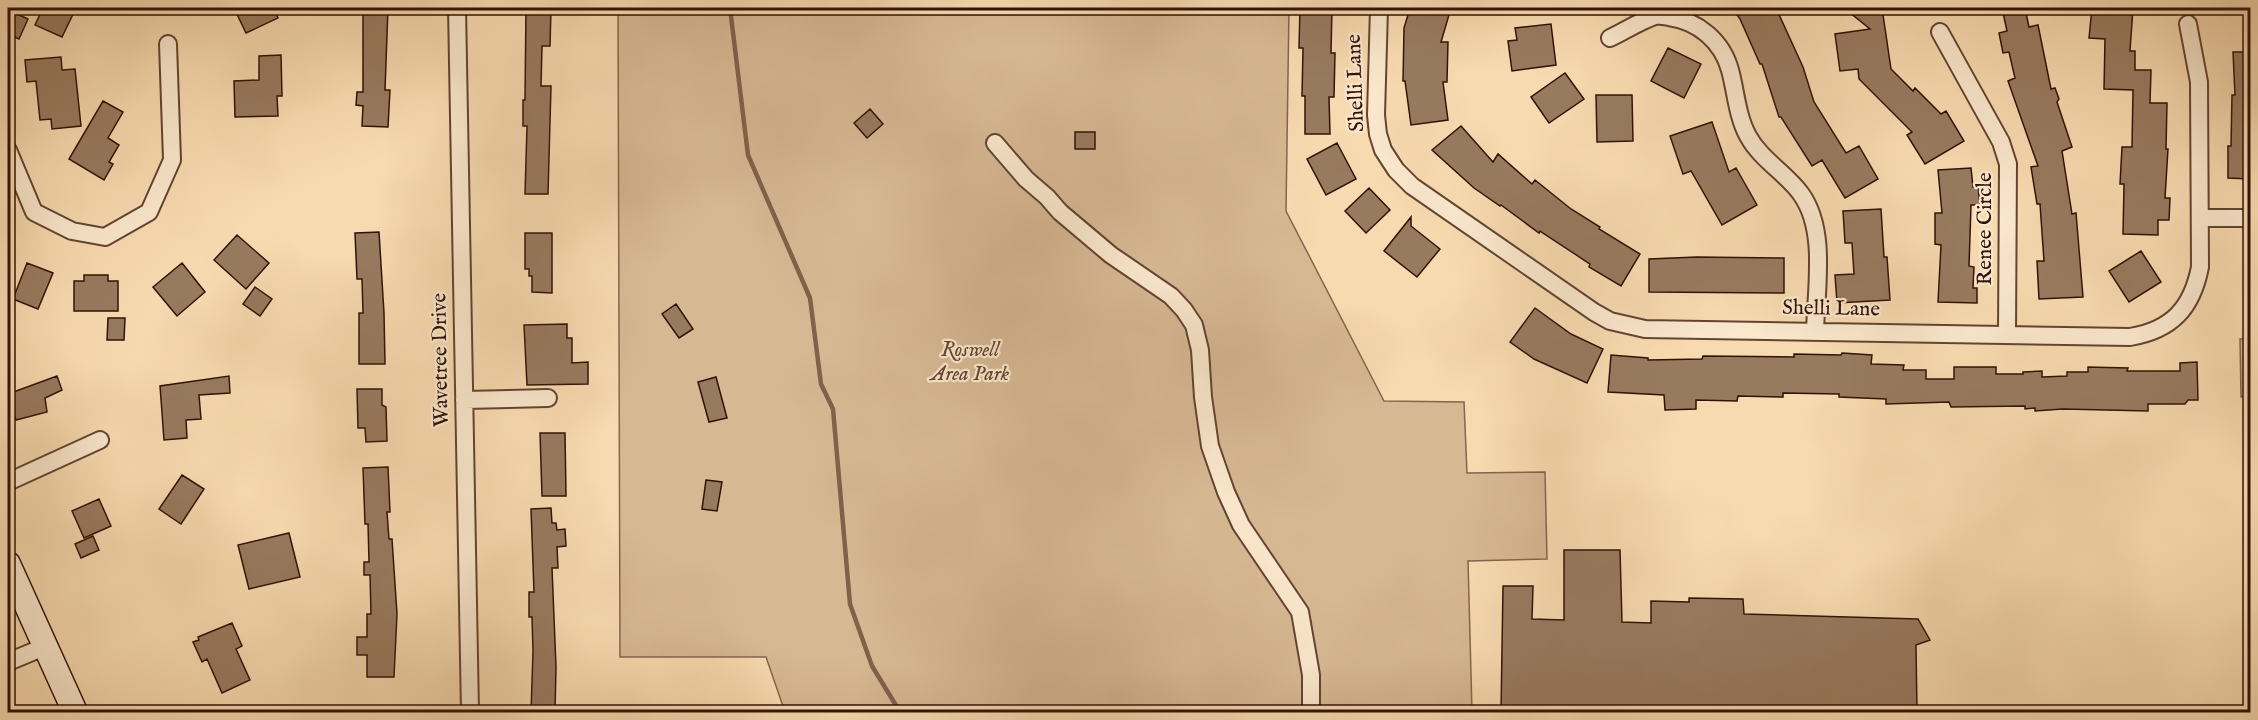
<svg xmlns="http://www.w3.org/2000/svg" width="2258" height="720" font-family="'IM FELL English',serif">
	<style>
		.green { fill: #d6b893; stroke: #84654d; stroke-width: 1.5 }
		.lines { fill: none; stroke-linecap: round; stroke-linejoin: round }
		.stream { stroke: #80614a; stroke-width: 4.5 }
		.building { fill: #987a5f; stroke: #311207; stroke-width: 1.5 }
		.street-casing { stroke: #634431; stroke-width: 20 }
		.secondary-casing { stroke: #311207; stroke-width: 27 }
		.street { stroke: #fae7cc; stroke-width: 16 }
		.secondary { stroke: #fae7cc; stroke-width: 24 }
		.labels { text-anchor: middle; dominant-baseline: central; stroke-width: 4.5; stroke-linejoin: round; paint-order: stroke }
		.street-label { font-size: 21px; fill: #311207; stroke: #fae7cc }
		.park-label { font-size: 21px; font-style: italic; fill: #634431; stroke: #fae7cc }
	</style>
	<rect width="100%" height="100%" fill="#f8dab0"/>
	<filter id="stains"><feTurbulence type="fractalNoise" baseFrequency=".00333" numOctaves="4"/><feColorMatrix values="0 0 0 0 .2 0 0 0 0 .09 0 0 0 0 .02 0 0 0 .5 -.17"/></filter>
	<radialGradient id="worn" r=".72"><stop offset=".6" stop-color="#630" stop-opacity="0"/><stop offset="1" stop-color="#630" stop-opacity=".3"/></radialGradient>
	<path class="green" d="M618,8H1289L1286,211L1384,401L1464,402L1467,473L1545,472L1547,559L1468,561L1472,712H785L766,657H620Z
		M2240,339H2250V397H2241Z"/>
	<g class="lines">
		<path class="stream" d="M730,8L748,155L810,298L821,384L833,409L850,604L872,666L900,712"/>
	</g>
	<path class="building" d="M43,8H76L62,37L35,25Z
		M234,8H273L278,18L246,33Z
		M363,8H388L385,90H390L388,127L362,126L363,106L356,105L357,92H363Z
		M526,8H551L550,46H542L541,86H551L548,194H525L527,126H523V100H525Z
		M1300,8H1332L1331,53H1335L1334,97H1329L1330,134H1305V96H1302L1303,48H1299Z
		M1410,8H1451L1441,42H1448L1447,82H1443L1448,120L1411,125L1405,81H1403L1404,28Z
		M1732,8H1776L1803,67L1814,102L1846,153L1859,146L1878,179L1845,198L1822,160L1812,166L1781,117H1779L1762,64H1760L1740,19Z
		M1844,8H1882L1891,69L1913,91L1915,88L1941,114L1946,111L1964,141L1925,164L1907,135L1912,132L1859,79L1858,69L1840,71L1835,34L1870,29Z
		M2002,8H2025L2029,27L2038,25L2051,89L2055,88L2059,99L2057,102L2072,147L2062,151L2072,214L2076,213L2083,297L2039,299L2037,261H2044L2040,204H2037L2031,167L2038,166L2008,81L2015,78L2009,52L2003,53L1999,33L2007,31Z
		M2092,8H2133L2130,51H2135V70H2151L2150,103H2167L2166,149H2168L2165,198H2170L2169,220H2158V235L2123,234L2124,184H2120L2122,147H2132L2133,90L2104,89L2105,39L2089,38Z
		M8,10L28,19L19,39L8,34Z
		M1551,24L1556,65L1512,71L1508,41L1517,40L1515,28Z
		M1668,48L1701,64L1684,98L1651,81Z
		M2233,52H2250V179L2228,178V146H2231L2232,95H2235Z
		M281,55L282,96H277L278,116L235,117L234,81L259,80V56Z
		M61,57L62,70L75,69L81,126L52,129L51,119L40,120L36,81L27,82L25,60Z
		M1565,73L1584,99L1549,123L1531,97Z
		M1596,95H1632L1633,141L1597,142Z
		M103,101L123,112L108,138L119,145L109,162L113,164L104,180L69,159Z
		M870,109L883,124L867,138L854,123Z
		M1712,122L1729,172L1736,168L1757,205L1722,225L1691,171L1683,174L1670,136Z
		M1461,126L1493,162L1498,154L1532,184L1535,180L1571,209L1600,227L1599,229L1640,254L1621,286L1589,267L1590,264L1540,231L1539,233L1501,205L1500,206L1474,188L1432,150Z
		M1075,132H1095V149H1075Z
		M1337,143L1356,179L1326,195L1307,159Z
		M1971,168L1973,187L1978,186L1980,205H1971L1969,266L1974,267L1973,288H1977V303L1938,302L1941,245L1935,244V213H1942L1938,170Z
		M1369,188L1390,210L1366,233L1345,211Z
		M1881,209L1884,257H1887L1890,300L1837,303L1835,275L1854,274L1852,243H1845L1843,211Z
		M1411,217V226L1440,249L1417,277L1384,251Z
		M379,232L384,313L385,364H359V313H363L362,279H357L355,233Z
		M525,233H552V293L532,292V276H529V269H525Z
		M237,235L269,263L246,289L214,260Z
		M2141,251L2161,282L2129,302L2109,271Z
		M1697,257L1784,258V293L1649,292V259Z
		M27,263L53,273L38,309L13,299Z
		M182,263L205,292L177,316L153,287Z
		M84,275H108V281H118V311H74V281H84Z
		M255,287L272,299L260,316L243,304Z
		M676,304L693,329L679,338L662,314Z
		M1535,308L1571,334L1603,349L1587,383L1534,359L1510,342Z
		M108,318H125L124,340H107Z
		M567,324V338H572V363L588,362V384L527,385L524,325Z
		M1842,353L1872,355L1871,364L1904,365L1903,370H1926V379H1954V367H1996V374H2023V372L2042,371V377L2067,376V372H2088V367L2128,368L2127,371H2180V363L2197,362L2198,400H2188L2185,404H2148V411L2063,409L2035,411V408L2025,409V406L1951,407L1949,402L1886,404V399L1839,397V394L1783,393V397L1738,396L1737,401L1696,400V409L1665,410L1664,395L1608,392L1611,355L1648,358V360L1702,359L1703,356L1794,357V354L1841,355Z
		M57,376L62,390L45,398L47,412L16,420L8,394Z
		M229,376L230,393L199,395L201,419L186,420L187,438L164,440L160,386Z
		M716,377L727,418L709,422L698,382Z
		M357,389H382V405L386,407L387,441L366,442L365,428H358Z
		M540,433H565L566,496H542Z
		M388,467L390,512H387L389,539H392L397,614L394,677H367V655H357V637H367V614H371L370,575H364V562H369L368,524H365L363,468Z
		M182,475L204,489L181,524L159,509Z
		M706,480L722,482L717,511L702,509Z
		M99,499L111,526L84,538L72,511Z
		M551,508L552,523H556L557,530L565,529L566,546L557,547L558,568H552L556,667L555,712H531L533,651L532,617H529V592H534L531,509Z
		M289,533L300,577L249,589L238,545Z
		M93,536L99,550L81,558L75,544Z
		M1564,550H1620L1622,622L1651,623V601L1689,602V598L1743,599L1744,614L1918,619L1930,640L1916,645L1917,712H1501L1503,586H1533L1532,619L1564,620Z
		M232,623L242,646L236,649L250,680L222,693L207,659L202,662L193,642L199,640L198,637Z"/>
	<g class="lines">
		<defs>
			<path id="street" d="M457,8L470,712
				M1379,8L1376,115L1378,134L1383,150L1396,170L1412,186L1594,312L1610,321L1645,329L2130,337C2172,330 2192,308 2200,267L2199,82L2188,24
				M1940,32L2001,142L2008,164L2007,335
				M1610,38C1625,31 1640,21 1655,16C1660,15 1664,16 1669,17C1698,21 1722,41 1730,70C1736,92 1737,116 1748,136C1761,160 1786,173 1801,194C1827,230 1816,288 1815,332
				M995,143L1026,179L1047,197L1060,212L1111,255L1171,296L1184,310L1194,325L1200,350L1203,397L1210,446L1226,492L1241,525L1300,612L1311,675V712
				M8,150L34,212L72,231L105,237L149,212L172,160L168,44
				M2201,218H2250
				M464,400L548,398
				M8,482L100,440
				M8,662L44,647"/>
			<path id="secondary" d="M8,564L75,712"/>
		</defs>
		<use href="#street" class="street-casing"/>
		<use href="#secondary" class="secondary-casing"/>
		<use href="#street" class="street"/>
		<use href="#secondary" class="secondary"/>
	</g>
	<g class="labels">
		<g class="street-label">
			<text transform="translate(1356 83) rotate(-92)">Shelli Lane</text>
			<text transform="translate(1985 229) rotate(-90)">Renee Circle</text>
			<text transform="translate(1831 309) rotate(1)">Shelli Lane</text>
			<text transform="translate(441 360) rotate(-91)">Wavetree Drive</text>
		</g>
		<g class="park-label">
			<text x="970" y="350">Roswell<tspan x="970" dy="24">Area Park</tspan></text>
		</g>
	</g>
	<rect width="2258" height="720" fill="none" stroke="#f8dab0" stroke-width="30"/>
	<rect x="9" y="9" width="2240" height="702" fill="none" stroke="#311207" stroke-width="3"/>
	<rect x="15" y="15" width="2228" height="690" fill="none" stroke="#311207" stroke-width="1.5"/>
	<rect width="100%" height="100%" filter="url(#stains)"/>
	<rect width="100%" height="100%" fill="url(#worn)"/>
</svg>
